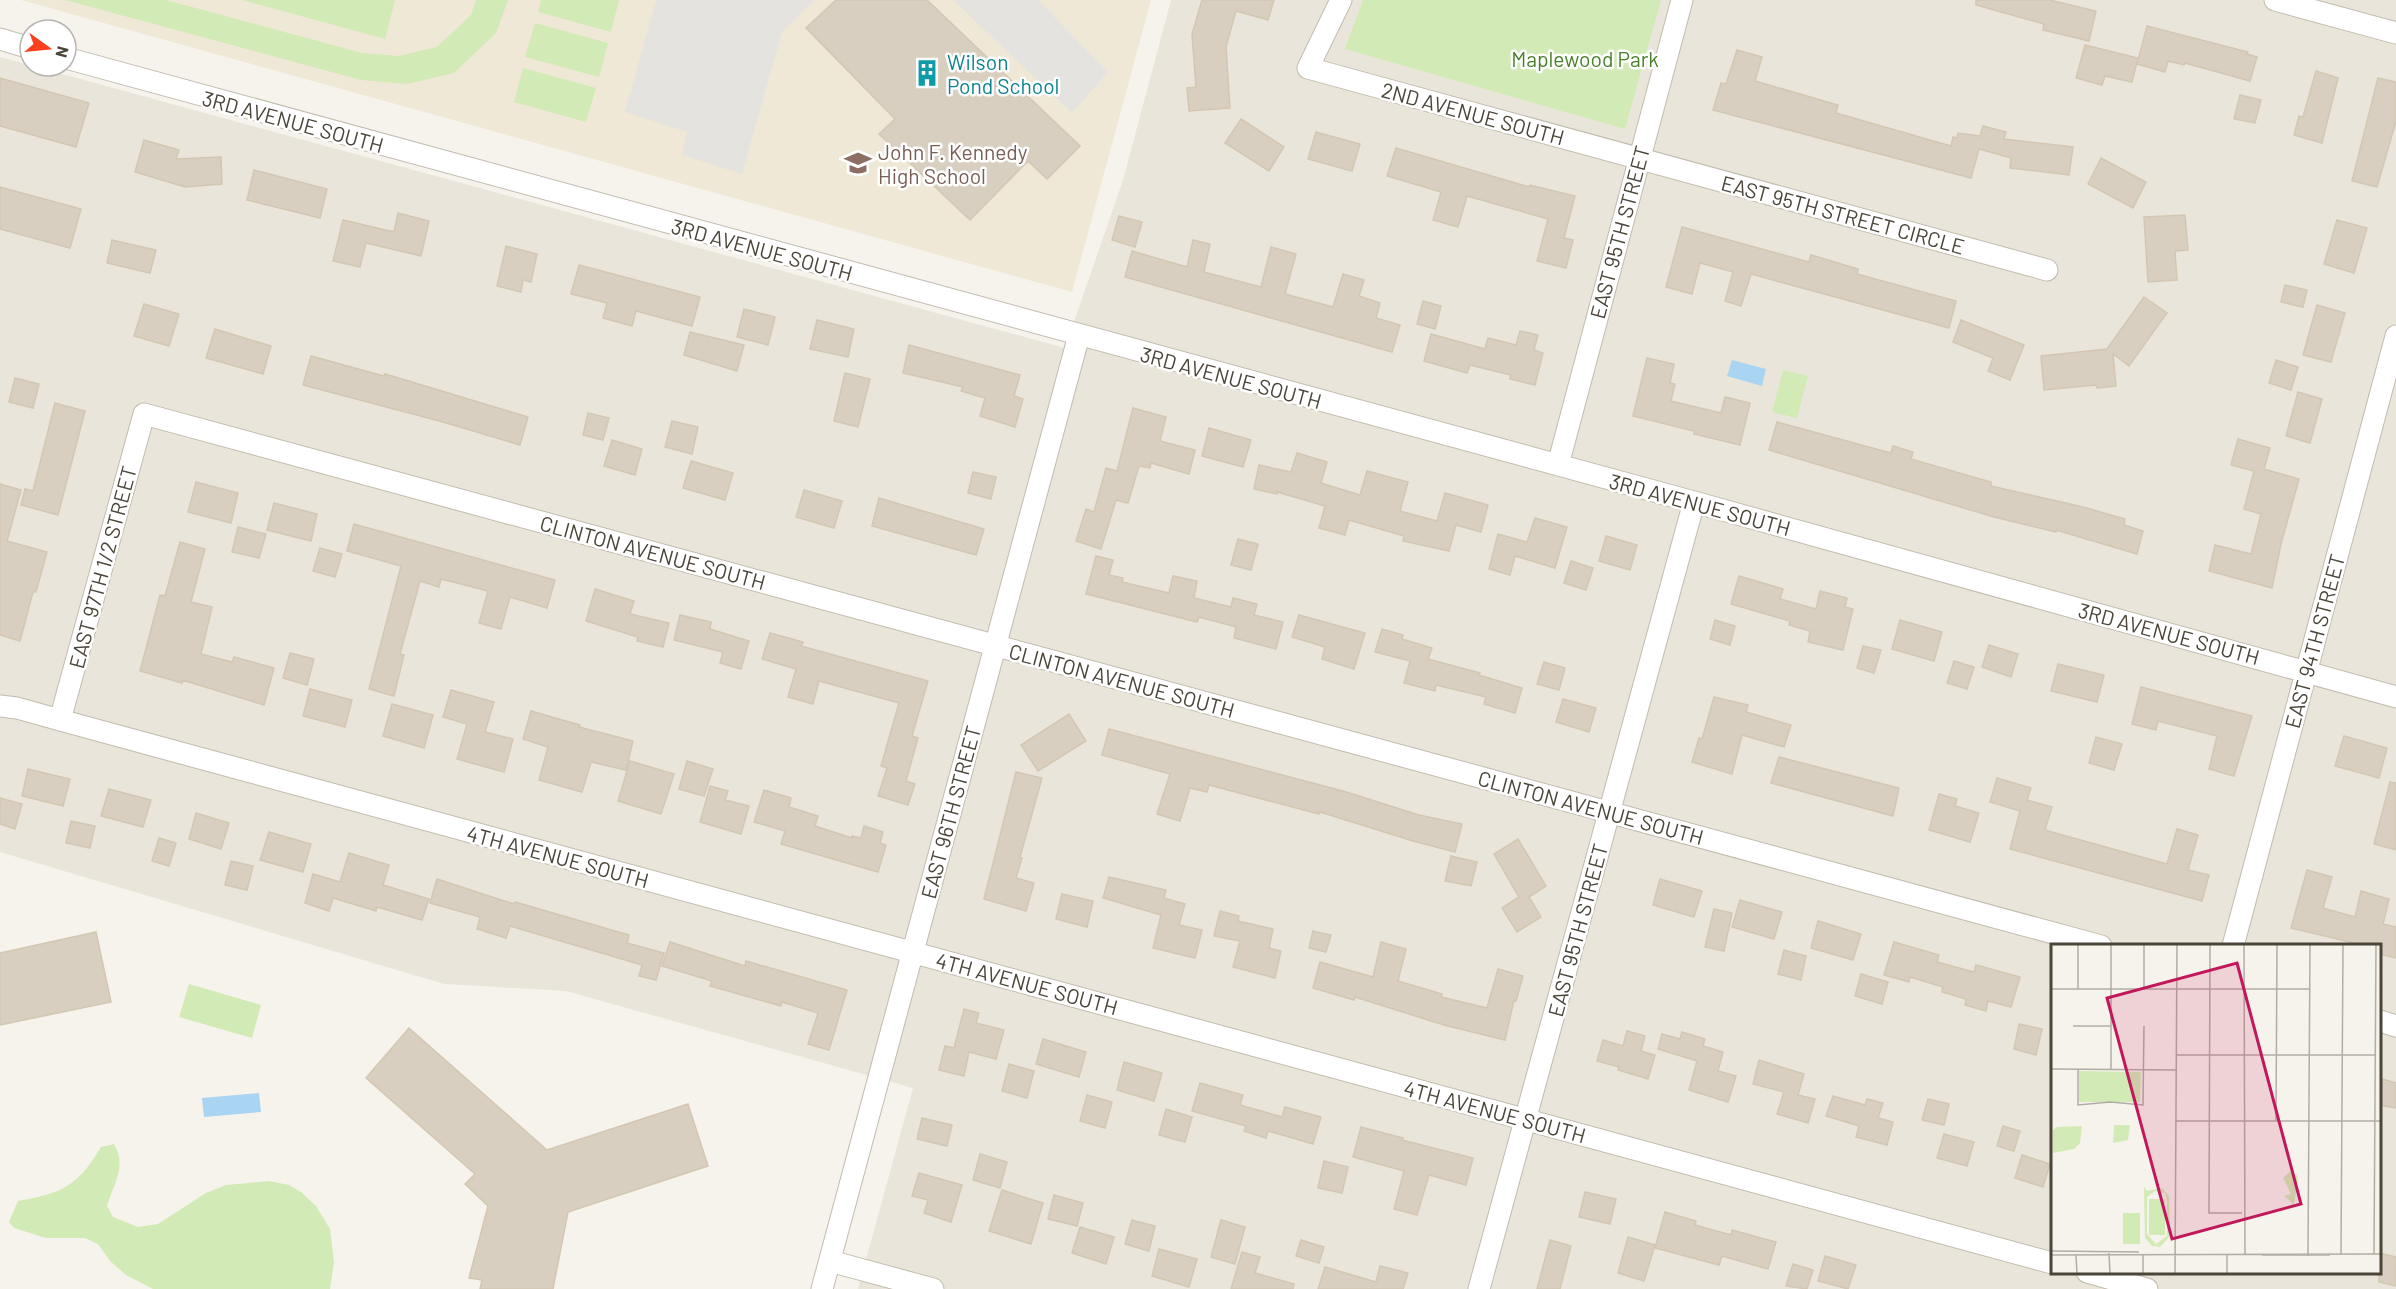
<svg xmlns="http://www.w3.org/2000/svg" width="2396" height="1289" font-family="Barlow,sans-serif">
	<style>
		.residential { fill: #eae5da; fill-rule: evenodd }
		.education { fill: #efe8d6 }
		.green { fill: #d2eab5 }
		.parking { fill: #e5e3e0 }
		.water { fill: #a9d4f2 }
		.building { fill: #d8cfc1; stroke: #d3c7b4; stroke-width: 1.5 }
		.lines { fill: none; stroke-linecap: round; stroke-linejoin: round }
		.street-casing { stroke: #c2bbae; stroke-width: 23 }
		.street { stroke: #fff; stroke-width: 21 }
		.labels { text-anchor: middle; dominant-baseline: central; stroke-width: 5; stroke-linejoin: round; paint-order: stroke }
		.park-label { font-size: 21px; fill: #4a7f2a; stroke: #fff }
		.culture-label { font-size: 21px; fill: #0d838f; stroke: #fff; text-anchor: start }
		.street-label { font-size: 21px; fill: #4b4439; stroke: #fff }
		.education-label { font-size: 21px; fill: #785e54; stroke: #fff; text-anchor: start }
		.inset-road { fill: none; stroke: #b2ada4; stroke-width: 1.5 }
		.view { fill: #c2185b; fill-opacity: 0.15; stroke: #c2185b; stroke-width: 3 }
		.inset-edge { fill: none; stroke: #4b4439; stroke-width: 3 }
	</style>
	<rect width="100%" height="100%" fill="#f6f3ec"/>
	<path class="residential" d="M1171,0H2396V1289H858L913,1088L566,991L444,984L0,852V57L1065,348L1123,180ZM2052,946H2380V1272H2052Z"/>
	<path class="education" d="M21,0H1151L1072,292Z"/>
	<path class="green" d="M65,0H166L362,53L399,56L437,47L471,15L476,0H508L496,33L454,73L407,84L361,80Z
		M242,0H395L385,39Z
		M541,0H619L611,32L538,12Z
		M1363,0H1661L1625,129L1345,49Z
		M535,23L608,43L599,77L525,57Z
		M523,68L596,88L586,122L514,102Z
		M1783,370L1808,376L1797,418L1772,412Z
		M189,984L261,1005L252,1038L179,1017Z
		M114,1144C127,1166 114,1183 107,1206L113,1217L138,1227L158,1224L206,1193L226,1185L269,1181L289,1185L301,1192L316,1206L330,1229L334,1262L330,1289H153L126,1275L110,1261L98,1244L85,1238H46L14,1228L9,1222L18,1201C62,1193 77,1187 101,1147Z"/>
	<path class="parking" d="M656,0H814L782,32L742,174L682,155L687,132L625,112Z
		M953,0H1038L1108,72L1072,113Z"/>
	<path class="water" d="M1732,360L1766,369L1762,386L1727,376Z
		M259,1093L261,1112L204,1117L202,1098Z"/>
	<path class="building" d="M836,0H927L1080,146L1047,179L1028,161L970,220L879,134L895,119L806,28Z
		M1202,0H1274L1268,20L1236,11L1226,47L1230,108L1189,111L1187,88L1196,87L1192,34Z
		M1976,0H2050L2096,11L2089,41L2043,30L2044,24L1976,5Z
		M2147,26L2248,52L2247,54L2257,57L2250,81L2185,63L2184,65L2168,61L2165,72L2137,64Z
		M2085,45L2138,58L2132,82L2105,76L2102,85L2076,78Z
		M1737,50L1762,57L1755,81L1838,105L1836,113L1951,146L1953,137L1957,138L1958,133L1980,136L1983,126L2006,132L2004,139L2073,147L2069,175L2010,168L2011,158L1979,149L1971,178L1713,110L1721,83L1726,84Z
		M2316,71L2338,78L2322,143L2294,135L2299,116L2303,117Z
		M0,78L89,103L76,147L0,126Z
		M2378,78L2396,82V121L2377,187L2352,181Z
		M2240,95L2261,100L2255,123L2234,119Z
		M1241,119L1284,147L1269,171L1225,143Z
		M1316,132L1360,144L1352,171L1308,159Z
		M144,140L179,150L176,159L221,157L222,184L185,187L135,172Z
		M1396,148L1529,187L1530,185L1575,196L1564,238L1573,240L1566,268L1537,261L1548,219L1467,196L1458,227L1433,220L1441,192L1387,176Z
		M2101,158L2146,182L2133,208L2088,184Z
		M254,170L327,189L320,218L247,200Z
		M0,187L81,209L70,248L0,229Z
		M398,213L429,221L421,256L366,243L360,267L333,261L343,220L394,232Z
		M2185,215L2188,250L2175,251L2177,280L2148,282L2144,217Z
		M1119,216L1142,222L1135,247L1112,240Z
		M2337,220L2367,228L2354,273L2324,264Z
		M1682,227L1809,262L1811,255L1858,269L1857,274L1956,301L1949,328L1751,274L1741,306L1725,301L1733,272L1700,263L1692,294L1666,287Z
		M112,240L156,250L150,273L107,263Z
		M1193,240L1210,244L1204,272L1261,287L1271,247L1296,254L1285,294L1333,307L1343,274L1364,280L1359,296L1380,303L1376,318L1400,325L1392,352L1125,277L1132,251L1187,267Z
		M506,246L537,254L531,282L523,280L521,292L497,286Z
		M579,265L700,297L692,326L636,311L632,326L603,318L607,303L571,294Z
		M2285,285L2307,290L2303,307L2281,302Z
		M2144,297L2167,313L2129,366L2113,354L2116,386L2097,388L2096,385L2044,390L2041,356L2107,349Z
		M1423,301L1441,306L1435,329L1417,324Z
		M144,304L179,314L169,346L134,336Z
		M2317,305L2345,313L2331,362L2303,355Z
		M744,309L775,317L768,345L737,337Z
		M817,320L854,329L848,357L810,349Z
		M1961,320L2024,345L2010,380L1988,371L1993,358L1953,342Z
		M215,329L271,346L263,374L206,358Z
		M1520,331L1538,335L1534,350L1543,353L1535,385L1510,379L1511,375L1470,365L1467,373L1424,361L1431,334L1485,349L1488,338L1516,345Z
		M690,332L744,345L737,371L684,355Z
		M909,345L1020,375L1014,396L1023,399L1015,427L980,416L985,398L961,391L963,387L903,373Z
		M311,356L384,376L385,374L528,417L520,445L443,422L303,385Z
		M1647,358L1674,364L1670,383L1675,384L1671,401L1721,413L1725,397L1750,403L1740,445L1694,434V431L1633,416Z
		M2276,360L2298,367L2291,390L2269,383Z
		M845,373L870,379L858,427L834,421Z
		M15,378L39,384L33,408L9,402Z
		M2298,392L2322,399L2310,443L2286,436Z
		M55,403L85,411L58,515L21,505L25,489L33,491Z
		M1133,408L1166,417L1160,441L1195,450L1189,474L1151,463L1150,468L1139,466L1128,503L1116,500L1101,549L1076,541L1086,509L1094,512L1106,468L1117,471Z
		M588,413L609,418L603,440L583,435Z
		M672,421L698,427L692,454L665,447Z
		M1777,422L1891,453L1893,446L1913,452L1911,459L1991,482V486L2083,507L2125,519L2124,525L2143,531L2137,554L2056,530V532L1994,517L1769,450Z
		M1209,428L1251,440L1243,467L1202,456Z
		M2238,439L2270,448L2264,469L2299,479L2281,544L2272,588L2209,571L2215,545L2251,554L2261,514L2244,509L2254,471L2231,465Z
		M612,440L642,449L635,475L604,466Z
		M1297,453L1327,462L1321,483L1360,495L1367,471L1408,482L1400,511L1437,521L1445,493L1488,505L1481,532L1456,525L1449,551L1403,541L1404,536L1349,520L1345,535L1319,528L1325,506L1277,492V494L1254,489L1259,465L1291,472Z
		M691,461L733,473L725,500L683,488Z
		M973,472L996,477L991,499L968,493Z
		M196,482L238,493L231,523L188,512Z
		M0,484L21,490L7,541L47,552L36,592H33L20,641L0,635Z
		M804,490L842,501L834,528L796,517Z
		M879,498L984,529L976,555L872,526Z
		M274,503L317,514L311,541L267,530Z
		M1535,518L1567,527L1555,568L1515,556L1510,575L1489,569L1498,534L1527,542Z
		M354,524L555,580L547,608L510,597L501,629L479,623L488,591L441,579L439,587L420,581L400,654L404,655L394,696L369,689L401,566L347,551Z
		M238,527L266,534L259,558L232,552Z
		M1606,536L1637,545L1630,570L1599,561Z
		M1238,539L1258,544L1251,570L1231,565Z
		M180,542L205,549L191,602L212,607L201,654L232,662L234,657L274,668L264,705L182,680V683L140,671L160,595L165,596Z
		M320,548L342,554L335,577L313,571Z
		M1096,556L1113,560L1109,575L1123,578L1122,582L1169,593L1173,576L1197,581L1194,598L1231,607L1233,598L1257,604L1254,615L1283,622L1276,649L1234,638L1236,627L1199,617L1197,622L1086,594Z
		M1571,561L1593,568L1586,590L1564,583Z
		M1739,576L1783,589L1780,599L1816,609L1820,591L1847,598L1845,607L1853,609L1843,650L1808,642L1810,631L1789,625L1790,621L1731,604Z
		M595,589L634,601L630,614L669,623L663,647L637,641L638,637L586,621Z
		M680,615L711,622L710,629L749,641L741,669L720,663L723,652L674,640Z
		M1299,615L1365,633L1354,669L1322,659L1325,647L1292,637Z
		M1715,620L1735,626L1730,645L1710,639Z
		M1900,620L1942,632L1934,661L1892,649Z
		M1382,629L1403,635L1402,639L1432,648L1428,659L1480,673L1479,675L1522,688L1515,713L1484,704L1486,697L1436,685L1435,691L1404,683L1410,661L1375,652Z
		M770,633L803,642L801,646L928,681L912,736L918,738L906,781L915,784L908,805L878,796L887,768L881,766L899,703L819,681L813,704L788,697L796,669L762,659Z
		M1989,645L2018,654L2011,677L1982,667Z
		M1863,646L1881,650L1874,673L1857,668Z
		M290,653L314,659L307,685L283,678Z
		M1954,661L1974,667L1967,689L1947,683Z
		M1544,662L1565,668L1559,690L1537,684Z
		M2058,664L2104,675L2097,702L2051,691Z
		M2141,687L2252,716L2234,776L2209,769L2217,736L2158,721L2156,730L2132,724Z
		M310,689L352,700L345,727L303,716Z
		M451,690L494,702L485,732L513,739L504,772L457,759L467,724L443,717Z
		M1714,697L1748,705L1746,712L1791,725L1784,747L1742,735L1732,774L1692,762L1699,738L1702,739Z
		M1563,699L1596,708L1589,732L1556,722Z
		M392,704L433,715L424,748L383,736Z
		M531,711L580,725L579,727L633,741L626,770L591,762L582,792L539,780L548,747L523,739Z
		M1069,714L1086,741L1038,771L1021,745Z
		M1109,729L1343,791L1419,815L1462,824L1455,852L1413,841L1320,812L1319,814L1209,785L1207,792L1190,788L1180,821L1157,814L1170,774L1102,755Z
		M2344,736L2387,748L2379,778L2335,766Z
		M2096,737L2122,744L2114,770L2089,763Z
		M1779,757L1899,788L1893,816L1771,783Z
		M630,761L674,774L661,814L618,801Z
		M687,761L713,769L704,796L679,789Z
		M28,769L70,779L63,806L22,796Z
		M1016,772L1042,778L1020,857L1022,858L1016,878L1034,883L1026,911L984,899Z
		M1997,778L2031,788L2027,800L2052,807L2045,830L2059,834L2167,864L2177,829L2198,835L2188,870L2209,875L2202,901L2010,849L2020,811L1990,802Z
		M2390,782L2396,783V850L2374,844Z
		M710,786L728,791L725,800L749,806L741,834L700,822Z
		M109,789L151,800L143,827L101,816Z
		M764,790L791,798L789,807L818,816L815,826L852,838V836L861,838L864,826L883,832L880,843L886,845L878,872L781,844L785,831L754,822Z
		M1939,794L1957,799L1955,806L1979,813L1970,842L1929,830Z
		M0,798L22,804L15,829L0,824Z
		M196,813L229,823L221,849L189,839Z
		M71,821L95,826L90,848L66,843Z
		M269,832L311,844L303,872L260,860Z
		M159,838L176,843L169,866L152,861Z
		M1518,839L1546,886L1529,897L1541,917L1517,932L1502,908L1519,897L1494,854Z
		M349,853L389,865L383,885L429,899L422,920L377,907L376,911L333,898L329,911L305,903L313,874L340,882Z
		M1451,856L1477,862L1471,886L1445,881Z
		M231,861L253,866L247,890L225,885Z
		M2307,870L2332,877L2323,908L2355,917L2361,891L2389,899L2383,924L2396,927V958L2379,954V945H2362L2291,928Z
		M1109,877L1166,890L1164,898L1185,904L1179,925L1202,930L1195,958L1153,948L1161,915L1103,898Z
		M437,879L514,904L515,902L629,935L627,943L664,953L656,980L639,976L642,965L510,926L506,938L477,929L480,917L430,903Z
		M1660,879L1702,891L1694,917L1653,905Z
		M1062,894L1093,901L1087,927L1056,919Z
		M1740,900L1782,912L1774,939L1732,927Z
		M1714,909L1732,913L1724,951L1705,947Z
		M1220,911L1239,916L1238,921L1273,929L1269,948L1281,951L1275,978L1233,967L1240,941L1214,936Z
		M1818,921L1861,934L1853,960L1811,948Z
		M1313,931L1331,935L1326,952L1309,948Z
		M96,932L111,1002L0,1025V953Z
		M670,942L745,966L746,961L847,990L829,1050L808,1044L818,1013L782,1002L781,1006L710,986L712,981L662,966Z
		M1381,942L1406,949L1398,981L1442,994L1441,997L1487,1008L1498,969L1523,976L1516,1001L1514,1000L1505,1040L1444,1025L1355,997L1354,1000L1313,988L1320,962L1373,977Z
		M1894,942L1939,955L1937,962L1974,972L1976,965L2020,977L2011,1007L1988,1001L1986,1011L1965,1005L1966,999L1942,992L1943,987L1910,977L1909,982L1884,975Z
		M1784,950L1806,956L1801,980L1778,974Z
		M1861,974L1888,982L1882,1004L1855,996Z
		M964,1009L979,1013L976,1023L1004,1030L996,1059L969,1052L964,1076L939,1070L945,1046L954,1048Z
		M2019,1024L2042,1029L2036,1055L2014,1049Z
		M409,1028L547,1150L688,1104L708,1166L568,1212L553,1289H480L482,1280L469,1278L488,1206L465,1184L475,1174L366,1078Z
		M1627,1031L1645,1036L1641,1051L1655,1055L1648,1079L1618,1070L1619,1067L1597,1061L1603,1040L1623,1046Z
		M1682,1032L1705,1039L1703,1046L1723,1052L1718,1071L1736,1076L1728,1102L1689,1090L1697,1061L1658,1049L1662,1034L1680,1039Z
		M1043,1039L1086,1052L1079,1077L1036,1064Z
		M1759,1060L1804,1074L1798,1095L1815,1099L1808,1123L1777,1114L1784,1092L1753,1084Z
		M1124,1062L1162,1073L1154,1101L1117,1090Z
		M1009,1064L1034,1071L1027,1098L1002,1091Z
		M2379,1078L2396,1083V1108L2379,1105Z
		M1200,1083L1243,1095L1240,1105L1282,1117L1285,1107L1321,1117L1313,1144L1268,1131L1266,1138L1244,1131L1246,1126L1192,1111Z
		M1087,1095L1112,1102L1105,1128L1080,1121Z
		M1833,1096L1865,1105L1867,1099L1883,1103L1878,1118L1893,1122L1887,1145L1856,1137L1859,1126L1826,1116Z
		M1928,1099L1949,1104L1944,1125L1922,1120Z
		M1166,1109L1192,1117L1185,1142L1159,1135Z
		M922,1118L952,1125L947,1146L917,1139Z
		M2003,1126L2020,1131L2014,1151L1997,1146Z
		M1361,1127L1403,1138L1402,1140L1473,1158L1466,1185L1429,1175L1417,1215L1394,1209L1404,1171L1353,1157Z
		M1944,1134L1974,1142L1967,1166L1937,1158Z
		M980,1154L1007,1162L1000,1188L973,1180Z
		M2022,1155L2050,1164L2043,1187L2015,1178Z
		M1324,1161L1348,1167L1342,1193L1318,1188Z
		M919,1173L962,1185L951,1222L924,1213L928,1200L912,1196Z
		M1002,1190L1043,1203L1031,1244L989,1231Z
		M1585,1192L1616,1199L1610,1224L1579,1217Z
		M1054,1195L1083,1203L1077,1226L1048,1219Z
		M1665,1212L1696,1221L1695,1225L1731,1235L1732,1230L1776,1242L1768,1269L1722,1256L1719,1265L1655,1248Z
		M1132,1220L1155,1226L1149,1251L1125,1244Z
		M1221,1220L1245,1227L1235,1264L1211,1257Z
		M1080,1227L1114,1237L1106,1264L1072,1253Z
		M1628,1237L1655,1245L1644,1281L1618,1273Z
		M1301,1240L1324,1247L1319,1263L1296,1256Z
		M1550,1240L1571,1246L1560,1289H1537Z
		M1159,1249L1197,1259L1189,1287L1152,1276Z
		M1242,1252L1260,1257L1255,1273L1294,1284L1293,1289H1231Z
		M2379,1253L2396,1257V1286L2379,1282Z
		M1825,1256L1856,1265L1848,1289L1818,1281Z
		M1793,1264L1813,1270L1807,1289L1786,1286Z
		M1380,1266L1408,1273L1403,1289H1318L1325,1267L1376,1282Z"/>
	<g class="lines">
		<defs>
			<path id="street" d="M1341,0L1308,68L2047,270
				M2275,0L2396,33
				M0,39L30,48
				M66,58L1694,502L2396,697
				M1558,465L1682,0
				M0,706L17,708L60,720L2052,1263
				M60,720L144,414L2101,946
				M2233,946L2396,336
				M2380,1021L2396,1026
				M830,1261L933,1289
				M2087,1272L2147,1289
				M822,1289L1079,335
				M1479,1289L1694,502"/>
		</defs>
		<use href="#street" class="street-casing"/>
		<use href="#street" class="street"/>
	</g>
	<defs>
		<symbol id="building-bare" viewBox="-9 -9 18 18"><path d="M-4-6H4V6H1V3H-1V6H-4ZM-2.5-4.3h1.7v1.8h-1.7ZM.8-4.3h1.7v1.8H.8ZM-2.5-1h1.7V.8h-1.7ZM.8-1h1.7V.8H.8Z" fill="#0f9aa8" stroke="#fff" stroke-width="2.5" paint-order="stroke"/></symbol>
		<symbol id="school-bare" viewBox="-9 -9 18 18"><path d="M0-5L7-2L0 1L-7-2ZM-4 1L0 2.5L4 1V4Q0 6-4 4Z" fill="#8d6e63" stroke="#fff" stroke-width="2.5" paint-order="stroke"/></symbol>
	</defs>
	<g fill-rule="evenodd">
		<use href="#building-bare" x="908" y="54" width="38" height="38"/>
		<use href="#school-bare" x="839" y="144" width="38" height="38"/>
	</g>
	<g class="labels">
		<g class="park-label">
			<text x="1585" y="58">Maplewood Park</text>
		</g>
		<g class="culture-label">
			<text x="947" y="61">Wilson<tspan x="947" dy="24">Pond School</tspan></text>
		</g>
		<g class="street-label">
			<text transform="translate(1473 113) rotate(15)">2ND AVENUE SOUTH</text>
			<text transform="translate(293 121) rotate(15)">3RD AVENUE SOUTH</text>
			<text transform="translate(1843 214) rotate(15)">EAST 95TH STREET CIRCLE</text>
			<text transform="translate(1619 232) rotate(-75)">EAST 95TH STREET</text>
			<text transform="translate(762 249) rotate(15)">3RD AVENUE SOUTH</text>
			<text transform="translate(1231 377) rotate(15)">3RD AVENUE SOUTH</text>
			<text transform="translate(1700 504) rotate(15)">3RD AVENUE SOUTH</text>
			<text transform="translate(653 552) rotate(15)">CLINTON AVENUE SOUTH</text>
			<text transform="translate(102 567) rotate(-75)">EAST 97TH 1/2 STREET</text>
			<text transform="translate(2169 633) rotate(15)">3RD AVENUE SOUTH</text>
			<text transform="translate(2314 641) rotate(-75)">EAST 94TH STREET</text>
			<text transform="translate(1122 680) rotate(15)">CLINTON AVENUE SOUTH</text>
			<text transform="translate(1591 807) rotate(15)">CLINTON AVENUE SOUTH</text>
			<text transform="translate(950 812) rotate(-75)">EAST 96TH STREET</text>
			<text transform="translate(558 856) rotate(15)">4TH AVENUE SOUTH</text>
			<text transform="translate(1577 930) rotate(-75)">EAST 95TH STREET</text>
			<text transform="translate(1027 983) rotate(15)">4TH AVENUE SOUTH</text>
			<text transform="translate(1495 1111) rotate(15)">4TH AVENUE SOUTH</text>
		</g>
		<g class="education-label">
			<text x="878" y="151">John F. Kennedy<tspan x="878" dy="24">High School</tspan></text>
		</g>
	</g>
	<g transform="translate(2051 944)">
		<rect width="330" height="330" fill="#f6f3ec"/>
		<path d="M28,127L90,128L89,158H28ZM79,181L77,196L62,199L63,181ZM31,182L29,199L23,205L2,209V186L6,183ZM239,227L247,233L243,261L233,252L240,250L232,234ZM93,243L96,247L111,244L118,252L119,292L109,303L101,302L94,294ZM104,247L114,249L116,257V292L105,300L96,290V253ZM98,255H114V291H98ZM72,269H89V300H72Z" fill="#d2eab5" fill-rule="evenodd"/>
		<path class="inset-road" d="M27,0V45M60,0V126M159,0L158,269H191M193,0L194,310M0,45H259M93,45V0M22,82H59M126,111H324M0,125L125,126M27,125V161L59,158L92,161L93,82M125,177H330M225,177L226,0M0,307L88,308M58,309L59,330M176,310V330M290,310L292,0M323,310L325,0M0,311L330,310M25,311L26,330M211,311H279M257,312L259,0M92,330V310M124,330L126,0"/>
		<path class="view" d="M186,19L250,260L121,295L56,54Z"/>
		<rect width="330" height="330" class="inset-edge"/>
	</g>
	<g transform="translate(48 48) rotate(105)"><circle r="28" fill="#ffffff" stroke="#b7b4b0" stroke-width="1.5"/>
	<path d="M0-4.5L10 22L0 15L-10 22Z" fill="#fc3f1d"/>
	<text y="-9" font-size="16" font-weight="bold" text-anchor="middle" fill="#4b4439">N</text>
	</g>
</svg>
